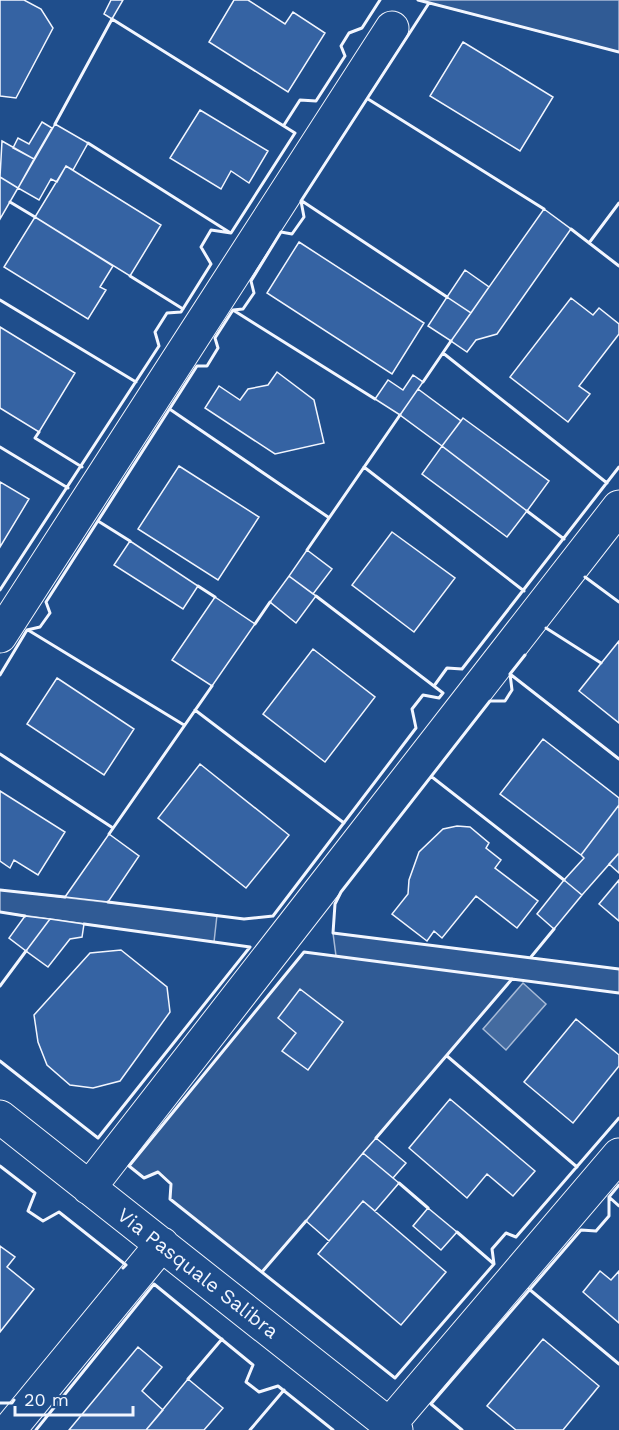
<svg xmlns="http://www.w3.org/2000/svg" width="619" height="1430" font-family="'Work Sans',sans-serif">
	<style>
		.built { fill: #305b95; stroke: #a8bbd7; stroke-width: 1.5 }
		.water { fill: #446ba0; stroke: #a8bbd7; stroke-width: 1.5 }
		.building { fill: #3563a3; stroke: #f2f6ff; stroke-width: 1.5 }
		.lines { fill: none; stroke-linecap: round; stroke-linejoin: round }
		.street-casing { stroke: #f2f6ff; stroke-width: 35 }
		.street { stroke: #1f4e8c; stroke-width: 33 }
		.wall { stroke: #f2f6ff; stroke-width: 3 }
		.labels { text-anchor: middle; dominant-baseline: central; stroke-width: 4.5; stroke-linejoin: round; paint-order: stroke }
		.street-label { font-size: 20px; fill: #f2f6ff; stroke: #1f4e8c }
	</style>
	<rect width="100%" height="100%" fill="#1f4e8c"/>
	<path class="built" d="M418,0H619V52L429,3Z
		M0,890L217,915L214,942L0,912Z
		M333,933L619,969V993L512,979L262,1272L170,1199L171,1184L158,1172L144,1178L129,1166L304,952L336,956Z"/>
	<path class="water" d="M523,983L546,1004L506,1050L483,1029Z"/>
	<path class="building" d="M0,0H24L41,9L53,28L16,98L0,96Z
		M111,0H123L112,19L104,14Z
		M234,0H248L285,24L293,12L325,33L288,92L209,42Z
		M463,42L553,97L520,151L430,96Z
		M200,110L268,151L249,183L231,171L221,189L170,158Z
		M42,122L52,128L34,159L13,148L18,138L29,144Z
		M55,124L88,143L73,170L66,166L57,182L51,179L39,200L18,188Z
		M2,141L34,159L18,188L0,177Z
		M66,166L161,225L130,276L35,217Z
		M0,177L18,188L0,219Z
		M544,209L571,229L497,334L476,340L467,352L451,341Z
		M35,217L113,266L100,287L106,290L88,319L4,267Z
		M299,242L424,323L392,374L267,293Z
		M465,270L489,287L471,313L447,297Z
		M447,297L471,313L451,341L428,326Z
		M571,298L593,315L599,308L619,324V334L579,386L590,394L568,422L510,377Z
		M0,327L75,373L39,432L0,408Z
		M277,372L314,400L324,443L275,454L205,408L219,386L240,400L248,389L268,385Z
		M413,375L423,382L400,415L375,399L388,380L403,390Z
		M418,389L461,421L442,446L400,415Z
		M463,418L549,481L527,511L442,446Z
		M442,446L527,511L507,537L422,474Z
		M179,466L259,517L218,580L138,529Z
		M0,482L29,499L0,547Z
		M392,532L455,578L414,632L352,585Z
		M130,541L198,586L183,609L114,565Z
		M307,550L332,569L313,594L289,576Z
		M289,576L316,596L296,623L270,602Z
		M215,597L255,624L212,686L172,660Z
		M619,641V723L579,691Z
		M313,649L375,697L325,762L263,714Z
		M57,678L134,729L104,775L27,724Z
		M543,739L619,798V805L581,855L500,794Z
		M200,764L289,835L246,888L158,818Z
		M0,791L65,832L38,875L14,860L10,868L0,861Z
		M619,805V853L582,895L564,880L584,858L581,855Z
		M457,826L470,827L489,843L486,848L501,860L495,868L538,901L517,928L476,896L442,938L434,931L427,941L392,914L408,894L409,880L419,852L443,829Z
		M109,834L139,856L108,902L65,897Z
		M619,853V873L609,864Z
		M564,880L582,895L554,929L537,914Z
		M619,880V921L599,904Z
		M25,916L50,919L26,951L9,938Z
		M50,919L84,924L82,937L70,939L48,967L26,951Z
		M121,950L167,987L170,1012L120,1081L93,1088L70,1085L47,1065L38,1042L34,1015L90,953Z
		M300,989L343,1022L308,1070L282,1051L296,1033L278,1018Z
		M576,1019L619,1055V1066L573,1123L524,1082Z
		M450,1099L535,1171L513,1196L487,1174L467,1198L409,1148Z
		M376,1138L406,1163L393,1178L363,1153Z
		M363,1153L399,1183L375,1211L363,1201L329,1241L306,1221Z
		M363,1201L446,1272L401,1325L318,1254Z
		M428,1208L457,1232L441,1250L413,1226Z
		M0,1246L15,1257L7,1267L34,1289L0,1332Z
		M600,1271L611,1280L619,1271V1323L583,1292Z
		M543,1339L599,1386L563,1430H516L487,1406Z
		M138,1347L162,1367L142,1391L163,1410L146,1430H69Z
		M188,1379L223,1408L204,1430H146Z"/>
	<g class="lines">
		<defs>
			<path id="street" d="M0,636L392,28
				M0,1117L396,1430
				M89,1188L619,507
				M389,1425L619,1155
				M9,1430L162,1244"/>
		</defs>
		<use href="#street" class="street-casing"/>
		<use href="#street" class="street"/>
		<path class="wall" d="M418,0L619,52
			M368,99L544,209
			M284,125L300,100L316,101L345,56L341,46L349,33L362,28L380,0
			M88,143L229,232
			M302,201L447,297
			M10,202L35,217
			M571,229L619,266
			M589,243L619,203
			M130,276L183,309
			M0,300L136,382
			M233,310L375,399
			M443,353L607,483
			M423,382L451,341
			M171,410L328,517
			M39,432L35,438L82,467
			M0,447L68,488
			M364,467L524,591
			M527,511L564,539
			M98,521L130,541
			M307,550L400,415
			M585,577L619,602
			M198,586L215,597
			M0,590L159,346L155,332L167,313L181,312L211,264L201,247L211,230L231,233L295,133L112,19L55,124
			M255,624L270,602
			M546,628L601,663
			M28,630L184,725
			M525,655L510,674L512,690L505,701H490L341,892L335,904L333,933L619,969
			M510,674L619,759
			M0,675L27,630L40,627L50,613L46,602L197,366H207L218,348L215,338L233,310L243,309L254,293L251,281L281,232L292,234L304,217L301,201L429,3
			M434,686L447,668L462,669L619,467
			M195,710L344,823
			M0,754L113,828
			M432,777L564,880
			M109,834L212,686
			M0,890L65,897
			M108,902L244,919L273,916L416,728L412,709L423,695L439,698L443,693L316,596
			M0,912L25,916
			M531,957L554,929
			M0,986L26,951
			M619,993L304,952L129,1166L144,1178L158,1172L171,1184L170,1199L395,1378L494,1264L492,1249L506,1233L516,1237L619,1118
			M447,1056L577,1167
			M0,1061L98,1138L250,947L84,924
			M376,1138L512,979
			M0,1166L35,1193L28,1211L43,1221L59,1212L126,1265L123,1268
			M399,1183L428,1208
			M609,1197L619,1206
			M457,1232L494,1264
			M262,1272L306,1221
			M529,1289L619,1364
			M188,1379L222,1339
			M0,1403H12L14,1400
			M36,1430L154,1284L253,1365L246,1382L259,1392L278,1386L333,1430
			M250,1430L284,1390
			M462,1430L431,1404L581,1230L596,1231L609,1216V1197L619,1185"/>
	</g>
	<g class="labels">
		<g class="street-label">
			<text transform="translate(198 1273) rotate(38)">Via Pasquale Salibra</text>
		</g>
	</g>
	<path d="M15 1406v9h118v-9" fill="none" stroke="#f2f6ff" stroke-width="3"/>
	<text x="24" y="1406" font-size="18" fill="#f2f6ff" stroke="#1f4e8c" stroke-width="4.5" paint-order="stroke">20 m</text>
</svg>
